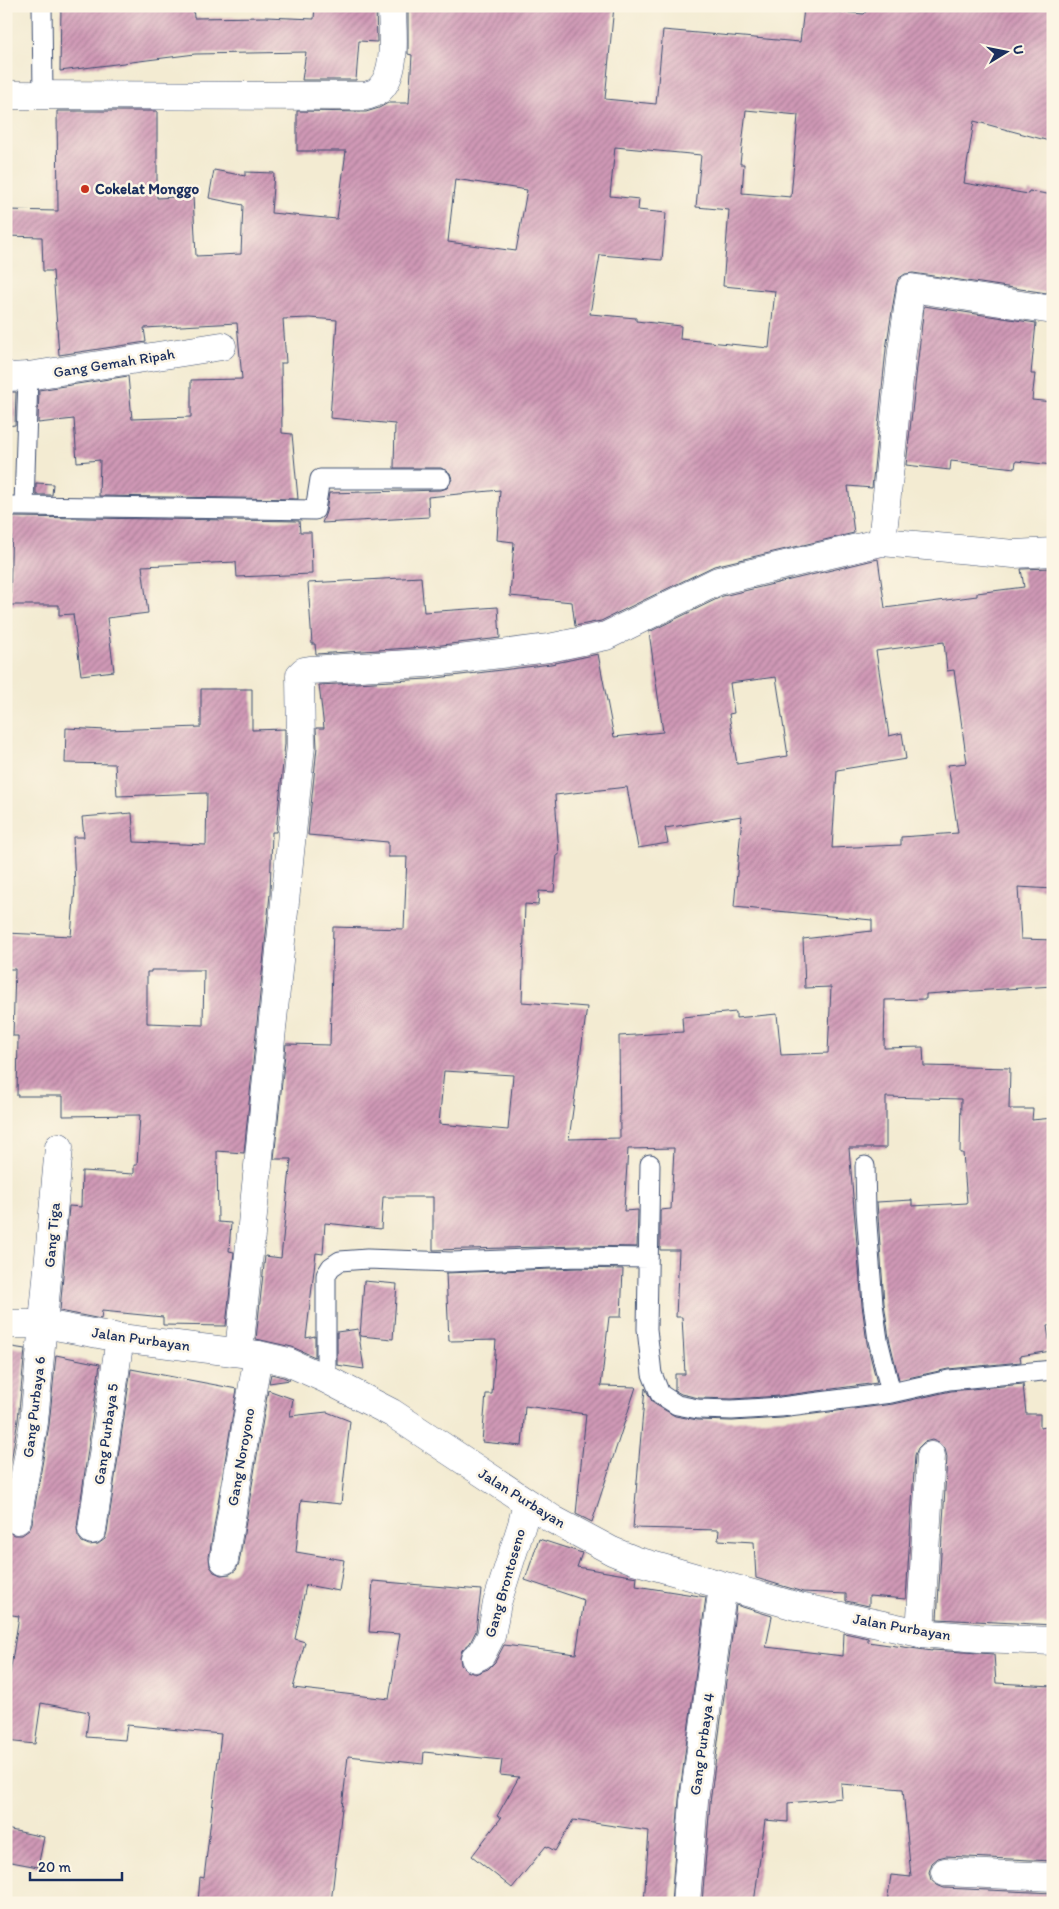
<svg xmlns="http://www.w3.org/2000/svg" width="1059" height="1909" font-family="Itim,sans-serif">
	<style>
		.building { fill: url(#building-hatch); fill-rule: evenodd }
		.lines { fill: none; stroke-linecap: round; stroke-linejoin: round }
		.service-casing { stroke: #3b4b6f; stroke-width: 21 }
		.minor-casing { stroke: #3b4b6f; stroke-width: 29 }
		.tertiary-casing { stroke: #3b4b6f; stroke-width: 29 }
		.service { stroke: #fff; stroke-width: 19 }
		.minor { stroke: #fff; stroke-width: 28 }
		.tertiary { stroke: #fff; stroke-width: 28 }
		.poi-dot { fill: #c8321e; stroke: #fcf5e5; stroke-width: 2 }
		.labels { text-anchor: middle; dominant-baseline: central; stroke-width: 5; stroke-linejoin: round; paint-order: stroke }
		.poi-label { font-size: 15px; font-weight: bold; fill: #1b2f5e; stroke: #fcf5e5; text-anchor: start }
		.street-label { font-size: 15px; fill: #1b2f5e; stroke: #fcf5e5 }
	</style>
	<defs>
		<pattern id="building-hatch" width="6" height="6" patternUnits="userSpaceOnUse" patternTransform="scale(1.25)"><rect width="6" height="6" fill="#d099b6"/><path d="M-1 1l2-2M0 6l6-6M5 7l2-2" fill="none" stroke="#a87d97"/></pattern>
	</defs>
	<rect width="100%" height="100%" fill="#fcf5e5"/>
	<filter id="ink" filterUnits="userSpaceOnUse"><feTurbulence type="fractalNoise" baseFrequency=".02" numOctaves="2"/><feDisplacementMap in="SourceGraphic" scale="10" xChannelSelector="R" yChannelSelector="G"/><feConvolveMatrix kernelMatrix="1 2 1 2 8 2 1 2 1" color-interpolation-filters="sRGB"/></filter>
	<filter id="wash" filterUnits="userSpaceOnUse"><feTurbulence type="fractalNoise" baseFrequency=".0096" numOctaves="4" result="noise"/><feDisplacementMap in="SourceGraphic" scale="20" xChannelSelector="R" yChannelSelector="G"/><feGaussianBlur stdDeviation="1.12" result="paint"/><feColorMatrix in="noise" values="0 0 0 0 0 0 0 0 0 0 0 0 0 0 0 0 0 1.4 0 .05"/><feComposite in="paint" operator="in"/></filter>
	<g filter="url(#wash)">
		<rect width="100%" height="100%" fill="#f3ebd2"/>
		<g id="blocks">
			<path class="building" d="M61,6H193L194,18L266,17L314,19L315,6H376L377,42L359,41L356,80H302L306,52L195,54L60,71Z
				M408,6H614L605,99L656,104L663,30L800,42L804,9L864,14L872,6H1053V142L974,121L964,183L1028,194L1029,191L1053,195V291L1048,290L1047,293L913,273L905,274L898,279L896,286L886,349L872,488L848,486L854,533L714,566L601,621L575,626L572,602L510,596L514,542L497,540L500,490L428,497L429,517L322,523L326,512L329,493L441,490L447,488L452,479L450,473L441,468H394L395,424L330,418L337,320L310,318L283,319L286,363H281L282,433L292,434L298,499L99,496L100,460L77,462L74,419L38,423L39,390L128,376L132,419L191,417V380L242,379L237,323L144,328L146,342L59,355L53,271H43L42,237L6,236V210L58,211L57,111H157V198L193,196L196,256L241,254L243,205L209,198L214,170L245,176V172L274,173L271,213L337,219L346,151H297V111L366,112L379,108L388,103H409L412,55L408,54ZM746,110L798,115L791,197L742,193L744,164H740ZM615,147L701,155L696,207L729,210L723,286L775,291L769,348L680,339L681,326L636,321V318L590,314L600,255L662,260L666,213L638,210L639,199L610,196ZM455,179L527,190L516,251L448,242Z
				M924,306L1036,323L1031,374H1035L1032,400L1053,402V465L1016,461L1015,468L951,461L950,470L906,465Z
				M6,392H16L15,425L6,426Z
				M36,483L53,484L52,495H36Z
				M12,517L299,521L300,532H311L312,574L237,577L236,562L142,566L148,613L107,618L114,671L81,675L73,614L59,615V605H10Z
				M878,559L885,608L977,596V593L1024,587L1021,569L1053,568V889L1018,887L1021,939L1053,940V986L926,994V999L885,1000L884,1048L923,1047L924,1066L1010,1068L1009,1109H1033L1032,1120L1053,1118V1325L1047,1326L1051,1351L1020,1356L1021,1362L948,1369L899,1380L889,1338L884,1303L877,1202L912,1200V1206L967,1203L963,1153H960L961,1099L886,1097V1148H849L862,1305L867,1343L877,1383L780,1396L732,1399L699,1398L681,1394L674,1390H675V1374H685L682,1317H676L679,1250H660V1210L671,1209L674,1148L628,1149L624,1211L638,1210L637,1247L578,1246L433,1250V1197H383L381,1229L325,1223L323,1254L316,1253L306,1338L315,1336V1357L292,1347L256,1339L265,1256L281,1258L291,1159H274L286,1044L330,1045L333,927L404,929L407,857H388V842L308,835L317,747L316,728H324L319,685L428,679L551,664L598,654L614,737L663,732L649,632L723,596ZM944,642L947,671L954,670L967,763L948,765L958,833L901,837V845L832,848L837,770L906,759L902,733L889,736L876,651ZM776,677L788,756L737,764L729,714L734,713L730,683ZM627,787L638,848L668,843L665,828L742,816L734,907L872,920V931L803,939L805,988L831,987L828,1053L781,1055L777,1014L736,1018V1012L682,1017L683,1032L619,1036L620,1138L569,1139L587,1007L522,1002L525,904L538,905L539,891L554,892L557,855H559L555,795ZM444,1071L513,1075L508,1130L439,1124Z
				M421,577L424,612L498,607L500,638L425,647L316,654L315,644H312L308,583Z
				M201,689H252V730L285,729V744L276,832H272L270,894L244,1153L217,1151L218,1222L231,1223L229,1251L234,1252L226,1326L163,1325V1317L102,1311L101,1319L60,1311L69,1206L81,1207L82,1171L134,1174V1165H137L140,1115L63,1116V1096H17L18,1036H13L15,969H6V933L71,936L75,888L73,837H84L82,817L132,813L134,842L206,845L207,793L117,796L115,764L65,763L66,728L106,730L201,727ZM151,970H204L203,1025L147,1023V972H151Z
				M578,1268L623,1269L621,1317H609L601,1386L636,1387L592,1522L576,1514L586,1414L525,1406L522,1446L482,1442L486,1394H492L496,1340L449,1341L446,1273Z
				M364,1281L397,1284L393,1339L360,1336Z
				M358,1329L364,1369L337,1365V1332Z
				M6,1346L25,1349L18,1420L6,1491Z
				M56,1355L100,1364L77,1528L78,1536L82,1542L89,1545L98,1544L105,1539L107,1532L131,1369L237,1389L209,1557L210,1566L214,1572L221,1575L230,1574L236,1570L239,1563L268,1390L293,1399L290,1416L327,1412L350,1421L341,1504L301,1500L296,1552L344,1560L339,1591L306,1585L295,1639L305,1642L293,1688L389,1699L400,1634L369,1632L373,1581L481,1590L476,1631L470,1643L462,1650L460,1657L461,1665L467,1671L475,1674L488,1669L495,1662L504,1645L576,1654L584,1600L525,1580L539,1539L582,1553L577,1567L637,1577L636,1586L706,1597L679,1799L671,1903H644L649,1831L573,1820L555,1851L546,1846L512,1888L472,1856L501,1818L497,1816L519,1777L500,1775L502,1760L424,1752L423,1764L348,1756L331,1903H198L200,1877L204,1878L221,1734L127,1725L125,1740L86,1737L89,1712L41,1703L35,1744L6,1741V1699L19,1616L6,1614V1531L14,1535H22L29,1530L32,1523L49,1425Z
				M271,1374L283,1377L290,1380L269,1383Z
				M1023,1384L1026,1414H1040V1428L1053,1426V1625L937,1619L947,1457L945,1449L939,1443L932,1440L924,1442L918,1448L915,1455L906,1599L869,1596V1606L846,1601V1594L803,1592L756,1578L754,1542L718,1540L719,1530L633,1528L645,1388L653,1403L675,1416L698,1420L732,1421L782,1418L893,1404L951,1391Z
				M736,1605L772,1616L766,1647L843,1656L844,1633L868,1638V1642L932,1651V1650L994,1654L996,1683L1053,1686V1861L946,1856L938,1858L932,1863L929,1872L931,1880L937,1885L944,1888L1053,1893V1903H887L891,1875L911,1877L903,1789L841,1784L842,1798L788,1803V1822L765,1820L754,1903H702L710,1803Z
				M6,1829L44,1837L38,1867L6,1861Z"/>
		</g>
	</g>
	<g filter="url(#ink)">
		<use href="#blocks" fill-opacity="0" stroke="#3b4b6f" stroke-width="1"/>
		<g class="lines">
			<defs>
				<path id="service" d="M42,6L43,96
					M28,376L24,506L315,510L320,479H441
					M6,506H24
					M650,1164L647,1329L652,1374L660,1394L677,1405L698,1409L732,1410L781,1407L891,1393L949,1380L1053,1370
					M865,1166L866,1211L873,1304L878,1340L891,1393
					M326,1379V1275L331,1267L340,1261L367,1259L451,1262L578,1257L648,1258"/>
				<path id="minor" d="M6,95L366,96C371,94 377,93 380,89C398,71 392,30 392,6
					M6,375L9,377L28,376L222,346
					M882,542L902,351L911,288L1053,310
					M239,1352L301,745L300,675L304,671L310,670L426,663L549,648L606,636L718,581L882,542L1014,554L1053,552
					M17,1520L34,1422L59,1147
					M92,1530L120,1338
					M224,1560L258,1355
					M920,1633L931,1456
					M475,1658L481,1655L491,1636L497,1603L522,1524L527,1503
					M945,1872L1053,1877
					M686,1903L694,1801L723,1586"/>
				<path id="tertiary" d="M6,1324H44L120,1338L258,1355L288,1362L326,1379L392,1413L554,1520L612,1551L634,1560L799,1607L920,1633L979,1638L1053,1641"/>
			</defs>
			<use href="#service" class="service-casing"/>
			<use href="#minor" class="minor-casing"/>
			<use href="#tertiary" class="tertiary-casing"/>
			<use href="#service" class="service"/>
			<use href="#minor" class="minor"/>
			<use href="#tertiary" class="tertiary"/>
		</g>
	</g>
	<circle class="poi-dot" cx="85" cy="189" r="5"/>
	<g class="labels">
		<g class="poi-label">
			<text x="95" y="189">Cokelat Monggo</text>
		</g>
		<g class="street-label">
			<text transform="translate(114 363) rotate(-9)">Gang Gemah Ripah</text>
			<text transform="translate(52 1235) rotate(-85)">Gang Tiga</text>
			<text transform="translate(141 1339) rotate(8)">Jalan Purbayan</text>
			<text transform="translate(34 1407) rotate(-83)">Gang Purbaya 6</text>
			<text transform="translate(106 1434) rotate(-82)">Gang Purbaya 5</text>
			<text transform="translate(241 1457) rotate(-80)">Gang Noroyono</text>
			<text transform="translate(522 1498) rotate(32)">Jalan Purbayan</text>
			<text transform="translate(505 1583) rotate(-74)">Gang Brontoseno</text>
			<text transform="translate(902 1627) rotate(10)">Jalan Purbayan</text>
			<text transform="translate(702 1744) rotate(-82)">Gang Purbaya 4</text>
		</g>
	</g>
	<rect width="1059" height="1909" fill="none" stroke="#fcf5e5" stroke-width="25"/>
	<g transform="translate(1006 52) rotate(80)" stroke="#fcf5e5" stroke-width="4" paint-order="stroke">
	<path d="M0-4L9 19L0 12L-9 19Z" fill="#1b2f5e"/>
	<text y="-8" font-size="14" font-weight="bold" text-anchor="middle" fill="#1b2f5e">U</text>
	</g>
	<path d="M30 1872v8h92v-8" fill="none" stroke="#1b2f5e" stroke-width="2.5"/>
	<text x="38" y="1872" font-size="15" fill="#1b2f5e" stroke="#fcf5e5" stroke-width="4" paint-order="stroke">20 m</text>
</svg>
